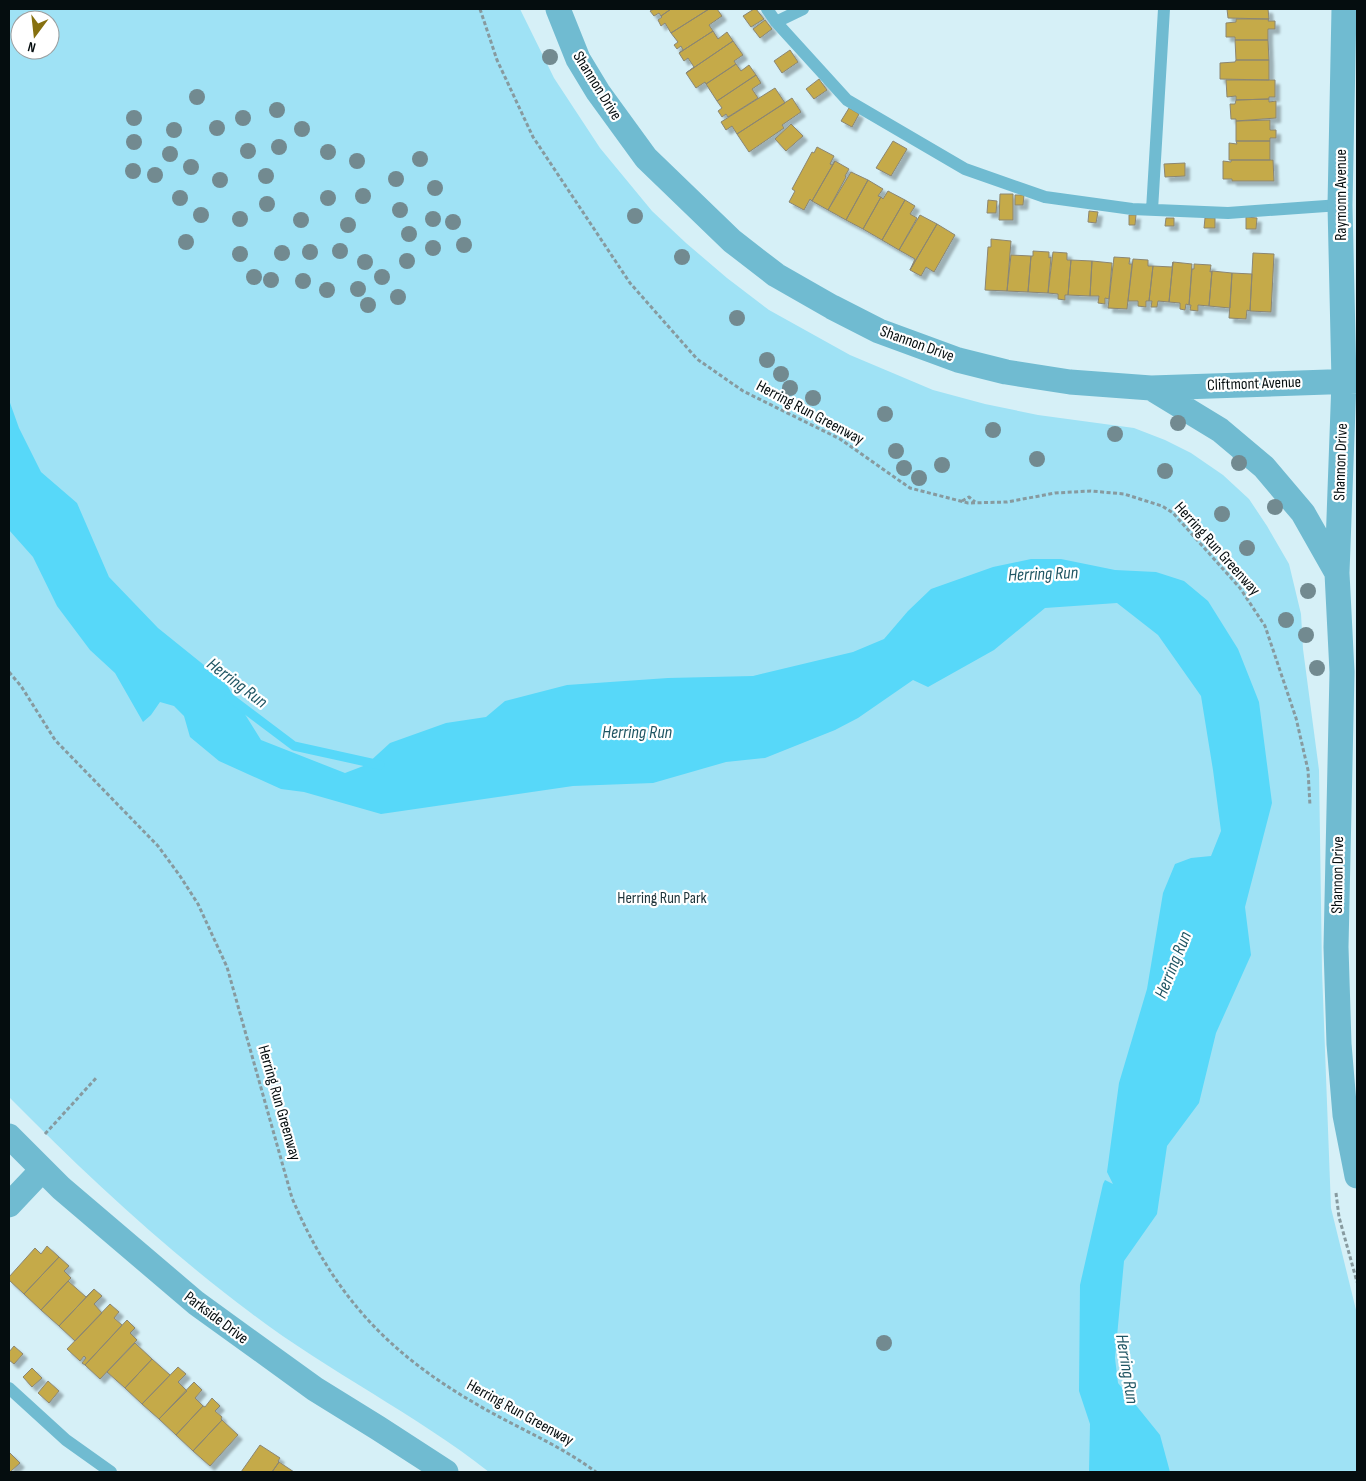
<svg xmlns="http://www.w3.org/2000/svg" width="1366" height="1481" font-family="'Sofia Sans Condensed',sans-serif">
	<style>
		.green { fill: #9fe2f5; fill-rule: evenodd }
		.water { fill: #57d8f9 }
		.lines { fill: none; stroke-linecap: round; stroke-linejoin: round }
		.stream { stroke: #57d8f9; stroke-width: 9 }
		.building { fill: #c5aa49; stroke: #8b8673; filter: url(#shadow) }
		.path { stroke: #879a9f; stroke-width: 3; stroke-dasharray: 4 2.5; stroke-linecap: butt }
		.lane { stroke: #70bbd1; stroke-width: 12 }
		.street { stroke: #70bbd1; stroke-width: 25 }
		.tree { fill: #728a90 }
		.labels { text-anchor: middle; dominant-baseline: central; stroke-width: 4.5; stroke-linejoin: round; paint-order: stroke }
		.street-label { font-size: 16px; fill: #050d0f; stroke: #fff }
		.park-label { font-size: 16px; fill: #20363c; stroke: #fff }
		.water-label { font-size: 18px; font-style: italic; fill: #1f5563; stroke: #fff }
	</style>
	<defs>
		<filter id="shadow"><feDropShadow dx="4.5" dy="4.5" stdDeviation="1" flood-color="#0004"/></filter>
	</defs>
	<rect width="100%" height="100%" fill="#d6f0f7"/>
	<path class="green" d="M9,9H520L554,78L600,148L652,211L686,243L727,278L769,310L850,355L933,390L985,404L1038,415L1134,428L1165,440L1191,453L1223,475L1249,499L1267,526L1289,564L1301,614L1303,649L1319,770L1322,971L1331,1208L1357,1314V1472H489C414,1413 327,1371 251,1313C164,1248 85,1174 9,1097ZM20,20H50V50H20Z"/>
	<path class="water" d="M9,400L19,428L41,472L77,503L109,577L158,628L225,682L261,740L345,773L366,765L390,743L446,723L486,717L505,701L567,685L668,678L753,676L853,652L884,639L908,611L931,589L993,567L1031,559H1061L1115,570L1156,572L1184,581L1208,601L1238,649L1259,702L1272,803L1245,907L1251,955L1216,1033L1199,1103L1167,1146L1157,1214L1124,1261L1115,1358L1118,1383L1160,1435L1170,1472H1089L1090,1424L1079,1391L1080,1285L1103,1184L1105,1180L1113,1184L1107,1172L1119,1083L1147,989L1163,893L1175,864L1191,858L1211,856L1221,831L1213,770L1201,696L1158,635L1117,603L1045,608L994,650L928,687L913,680L858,718L835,730L765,758L726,762L653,783L573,786L381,814L304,792L281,789L219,761L190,737L184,716L174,706L160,702L151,715L143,722L115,673L90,650L57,606L33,557L9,530Z"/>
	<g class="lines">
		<path class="stream" d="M229,697L294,746L380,765"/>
	</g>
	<path class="building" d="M654,9H671L661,16L659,13L654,16L650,11Z
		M671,9H709L671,33L665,23L661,26L658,20L662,17L661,16Z
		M709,9H717L722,16L709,25L713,31L679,53L683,50L681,46L677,49L674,45L678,42L671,33Z
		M754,9H756L764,19L751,27L743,16Z
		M1227,9H1268L1269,19L1228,18Z
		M1236,19H1269L1268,21H1275V29H1268V40H1235V37H1226V23L1236,22Z
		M765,20L772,29L760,38L753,29Z
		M713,31L718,39L727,32L733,41L686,73L694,67L688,58L684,61L679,53Z
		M1235,40H1268L1269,60H1236Z
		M733,41L743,55L734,61L736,64L706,84L705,82L696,88L686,73Z
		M790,50L798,62L782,73L774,61Z
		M1236,60H1269V80L1220,79V63L1235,62Z
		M736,64L741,71L749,65L756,75L717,101L706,84Z
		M756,75L761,83L752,89L758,98L728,117L726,114L722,117L718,111L722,108L717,101Z
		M819,79L827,90L814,99L806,89Z
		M1226,80H1275V97H1269V99L1236,100V96L1227,97Z
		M775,88L785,103L737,134L732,126L726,130L721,122Z
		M792,98L801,112L782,125L784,128L749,152L737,134Z
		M1269,99V102L1276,101V118L1236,121V119H1231L1230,104H1235L1236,100Z
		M849,108L859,114L852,127L841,121Z
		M1270,120V130H1276V138H1270V141H1236V121Z
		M791,124L803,136L786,151L775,139Z
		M893,141L907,149L891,176L876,168Z
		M1236,141H1270V160H1229V143L1237,144Z
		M817,147L834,156L830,164L832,165L835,161L812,201L810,199L804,210L789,202L795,191L792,189L812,152L814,153Z
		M1231,160H1273L1274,181H1232V179H1223V161L1231,162Z
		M835,161L849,169L845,176L846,177L828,210L812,201Z
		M1185,163V176L1165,177L1164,164Z
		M851,172L868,180L846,220L828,210Z
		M868,180L883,189L878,196L881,197L863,229L846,220Z
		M888,191L905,200L882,240L863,229L881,197L883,199Z
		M1000,194H1013V220H999Z
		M1015,195H1024L1023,205H1015Z
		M905,200L915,206L910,214L917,218L899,250L882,240Z
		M988,200L997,201L996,213H987Z
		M1089,211L1098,212L1096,223L1088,222Z
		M920,215L937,224L910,270L915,259L899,250Z
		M1129,215H1136L1135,225H1129Z
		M1246,217L1257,218L1256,229H1246Z
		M1166,218H1174V226H1165Z
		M1205,218H1215V228H1204Z
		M937,224L955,235L934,272L926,267L921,276L910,270Z
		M991,239L1011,241L1007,291L985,290L988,247H991Z
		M1033,251L1049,252V258L1051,257L1048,293L1028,292L1031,256H1033Z
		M1053,252L1067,253V260H1071L1068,295H1065V300L1058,299V294L1048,293Z
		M1253,253L1274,254L1271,312L1250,311Z
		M1011,255L1031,256L1028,292L1007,291Z
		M1114,257L1130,258L1129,264H1132L1127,309L1108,308Z
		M1133,259L1148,260V266H1153L1149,301H1146V307L1138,306V301H1128Z
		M1071,260L1092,261L1090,296L1068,295Z
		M1092,261L1112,263L1109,299L1105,298V304L1098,303L1099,296H1090Z
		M1173,262L1192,264L1189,305L1186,304L1185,310L1180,309V303L1169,302Z
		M1173,262L1169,302L1158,301L1157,307H1151L1152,301H1149L1153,266L1172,267Z
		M1194,264L1211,265L1210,272L1212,271L1209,306L1198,305V311L1190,310L1191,305H1189L1192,269H1194Z
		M1212,271L1232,273L1230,308L1209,306Z
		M1232,273L1252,274L1250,311L1247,310L1246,319L1229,318Z
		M47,1246L59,1257L24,1294L9,1280V1277L35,1248L41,1254Z
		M59,1257L69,1266L64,1271L71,1278L41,1310L24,1294Z
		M68,1281L86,1297L94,1289L59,1326L41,1310Z
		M94,1289L102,1296L94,1304L102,1313L75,1341L59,1326Z
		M110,1304L119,1312L114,1318L122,1325L85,1365L82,1363L86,1358L84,1356L80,1361L67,1349Z
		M127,1320L135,1328L130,1333L137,1340L100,1379L85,1365Z
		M135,1343L152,1359L125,1388L107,1372Z
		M14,1346L23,1354L14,1364L9,1360V1352Z
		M152,1359L170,1375L142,1404L125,1388Z
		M178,1367L186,1374L178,1382L187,1391L159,1419L142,1404Z
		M32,1368L42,1378L32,1387L23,1377Z
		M48,1381L59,1391L49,1403L38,1393Z
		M194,1382L202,1390L195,1398L203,1406L176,1435L159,1419Z
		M212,1398L220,1406L215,1411L222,1417L221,1419L222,1420L193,1451L176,1435L203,1406L205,1407Z
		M222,1420L238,1435L210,1466L193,1451Z
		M260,1445L280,1458L278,1461L279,1462L272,1472H241Z
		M9,1452L20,1463L10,1472H9Z
		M279,1462L294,1472H272Z"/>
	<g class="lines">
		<path class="path" d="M480,9L497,60L533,137L630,283L697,359L743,391L840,439L910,488L968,503L1007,502L1055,493L1091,491L1124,494L1162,506L1173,513L1240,588L1265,626L1296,718L1308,770L1310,806
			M962,501L969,497L975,502
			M9,672L21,686L55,740L158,846L180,876L198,904L227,967L292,1198C333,1294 387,1353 478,1405C517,1428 560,1445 596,1472
			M45,1134L97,1077
			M1336,1193L1339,1217L1357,1282"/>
		<path class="lane" d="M767,9L776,22L847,100L965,169L1045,197L1132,209L1228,213L1340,205
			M776,22L803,9
			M1152,210L1164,9
			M9,1388L66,1440L111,1472"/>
		<path class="street" d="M558,9L578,59L598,92L646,158L732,241L776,275L832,307L879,331L958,360L1006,372L1070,382L1151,388L1220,430L1264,467L1303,513L1337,573
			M1344,9L1340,205L1344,381L1337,573L1342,672L1336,947L1339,1044L1345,1115L1357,1176
			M1151,388L1357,381
			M9,1136L61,1188L196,1303L315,1389L378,1428L446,1472
			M9,1205L42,1170"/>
	</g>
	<g class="tree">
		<circle cx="550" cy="57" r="8"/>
		<circle cx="197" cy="97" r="8"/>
		<circle cx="277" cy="110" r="8"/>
		<circle cx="134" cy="118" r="8"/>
		<circle cx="243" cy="118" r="8"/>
		<circle cx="217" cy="128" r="8"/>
		<circle cx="302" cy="129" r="8"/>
		<circle cx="174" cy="130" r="8"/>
		<circle cx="134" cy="142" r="8"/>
		<circle cx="279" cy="147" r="8"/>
		<circle cx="248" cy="151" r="8"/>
		<circle cx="328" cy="152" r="8"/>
		<circle cx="170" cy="154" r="8"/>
		<circle cx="420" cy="159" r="8"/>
		<circle cx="357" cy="161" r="8"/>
		<circle cx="191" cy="167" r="8"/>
		<circle cx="133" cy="171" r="8"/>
		<circle cx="155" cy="175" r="8"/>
		<circle cx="266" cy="176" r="8"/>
		<circle cx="396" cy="179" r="8"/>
		<circle cx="220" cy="180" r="8"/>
		<circle cx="435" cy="188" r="8"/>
		<circle cx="363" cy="196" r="8"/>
		<circle cx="180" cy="198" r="8"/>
		<circle cx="328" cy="198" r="8"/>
		<circle cx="267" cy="204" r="8"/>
		<circle cx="400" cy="210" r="8"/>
		<circle cx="201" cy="215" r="8"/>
		<circle cx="635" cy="216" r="8"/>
		<circle cx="240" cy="219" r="8"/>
		<circle cx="433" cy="219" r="8"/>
		<circle cx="301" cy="220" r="8"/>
		<circle cx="453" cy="222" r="8"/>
		<circle cx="348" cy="225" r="8"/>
		<circle cx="409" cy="234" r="8"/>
		<circle cx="186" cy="242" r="8"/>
		<circle cx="464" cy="245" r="8"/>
		<circle cx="433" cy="248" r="8"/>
		<circle cx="340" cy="251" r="8"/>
		<circle cx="310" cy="252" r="8"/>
		<circle cx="282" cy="253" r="8"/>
		<circle cx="240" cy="254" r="8"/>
		<circle cx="682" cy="257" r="8"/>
		<circle cx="407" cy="261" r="8"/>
		<circle cx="365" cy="262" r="8"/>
		<circle cx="254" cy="277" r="8"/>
		<circle cx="382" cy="277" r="8"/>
		<circle cx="271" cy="280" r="8"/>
		<circle cx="303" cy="281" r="8"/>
		<circle cx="358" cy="289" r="8"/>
		<circle cx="327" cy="290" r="8"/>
		<circle cx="398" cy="297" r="8"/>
		<circle cx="368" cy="305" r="8"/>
		<circle cx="737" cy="318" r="8"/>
		<circle cx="767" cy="360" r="8"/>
		<circle cx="781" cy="374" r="8"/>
		<circle cx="790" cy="388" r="8"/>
		<circle cx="813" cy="398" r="8"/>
		<circle cx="885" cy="414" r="8"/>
		<circle cx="1178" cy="423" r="8"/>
		<circle cx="993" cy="430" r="8"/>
		<circle cx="1115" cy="434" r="8"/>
		<circle cx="896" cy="451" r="8"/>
		<circle cx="1037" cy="459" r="8"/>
		<circle cx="1239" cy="463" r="8"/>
		<circle cx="942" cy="465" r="8"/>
		<circle cx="904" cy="468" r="8"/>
		<circle cx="1165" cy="471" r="8"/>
		<circle cx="919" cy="478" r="8"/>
		<circle cx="1275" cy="507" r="8"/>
		<circle cx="1222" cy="514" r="8"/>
		<circle cx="1247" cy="548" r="8"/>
		<circle cx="1308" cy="591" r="8"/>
		<circle cx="1286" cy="620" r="8"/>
		<circle cx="1306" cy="635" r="8"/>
		<circle cx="1317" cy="668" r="8"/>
		<circle cx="884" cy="1343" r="8"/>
	</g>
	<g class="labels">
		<g class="street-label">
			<text transform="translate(597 86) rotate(58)">Shannon Drive</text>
			<text transform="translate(1341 195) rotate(-90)">Raymonn Avenue</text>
			<text transform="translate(917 344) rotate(20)">Shannon Drive</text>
			<text transform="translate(1254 384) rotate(-2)">Cliftmont Avenue</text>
			<text transform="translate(810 413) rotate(28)">Herring Run Greenway</text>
			<text transform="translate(1341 462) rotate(-88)">Shannon Drive</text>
			<text transform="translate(1217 549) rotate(48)">Herring Run Greenway</text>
			<text transform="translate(1338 875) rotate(-89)">Shannon Drive</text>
			<text transform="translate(279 1103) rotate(74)">Herring Run Greenway</text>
			<text transform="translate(216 1318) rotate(37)">Parkside Drive</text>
			<text transform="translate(520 1413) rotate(29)">Herring Run Greenway</text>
		</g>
		<g class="park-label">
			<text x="662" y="898">Herring Run Park</text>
		</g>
		<g class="water-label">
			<text transform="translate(1043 574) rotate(-2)">Herring Run</text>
			<text transform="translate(237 683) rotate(37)">Herring Run</text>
			<text x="637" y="732">Herring Run</text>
			<text transform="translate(1173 965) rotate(-68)">Herring Run</text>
			<text transform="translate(1127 1369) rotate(81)">Herring Run</text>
		</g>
	</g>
	<rect width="1366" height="1481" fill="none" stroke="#050d0f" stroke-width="20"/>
	<g transform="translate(35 35) rotate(195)"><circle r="24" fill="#ffffff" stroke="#9b9e9f"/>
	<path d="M0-4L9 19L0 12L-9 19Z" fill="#86700f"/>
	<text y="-8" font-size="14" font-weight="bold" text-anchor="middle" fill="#050d0f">N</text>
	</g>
</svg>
